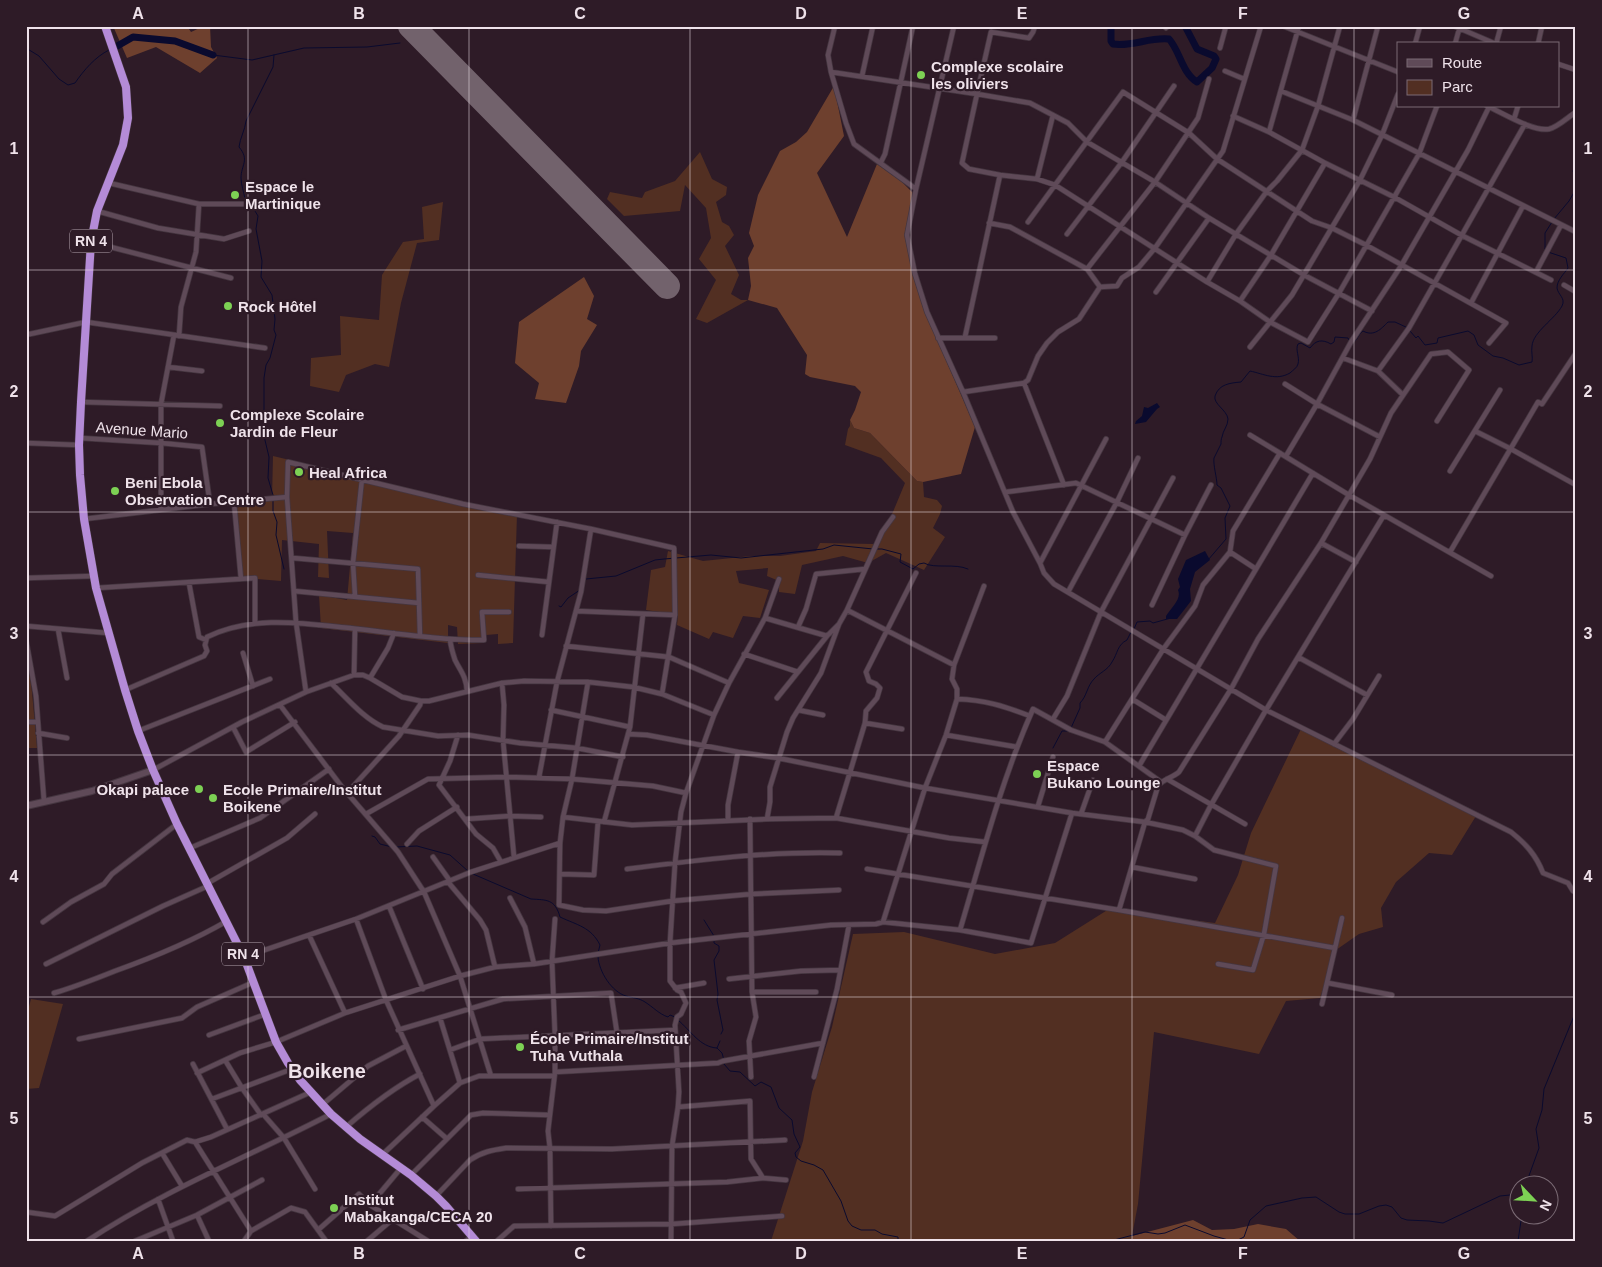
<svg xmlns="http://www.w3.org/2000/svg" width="1602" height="1267" font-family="Helvetica,sans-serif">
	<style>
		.green { fill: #522f22 }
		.forest { fill: #6e402e }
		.water { fill: #0a0a2e }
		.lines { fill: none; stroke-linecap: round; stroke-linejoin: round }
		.stream { stroke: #0a0a2e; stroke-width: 1 }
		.river { stroke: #0a0a2e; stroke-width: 7 }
		.runway { stroke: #72626c; stroke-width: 26 }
		.street-casing { stroke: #453640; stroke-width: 6 }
		.secondary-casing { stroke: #453640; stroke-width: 8 }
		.highway-casing { stroke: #453640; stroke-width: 9 }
		.street { stroke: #5f4a58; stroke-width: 4.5 }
		.secondary { stroke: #5f4a58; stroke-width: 6 }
		.highway { stroke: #b48bd7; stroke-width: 8 }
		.grid { fill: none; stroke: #efe2ea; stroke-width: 1; stroke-opacity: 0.55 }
		.poi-dot { fill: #7dd154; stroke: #2e1b27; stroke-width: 2 }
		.labels { text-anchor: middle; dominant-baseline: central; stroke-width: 4.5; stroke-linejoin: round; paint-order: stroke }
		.shield { fill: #2e1b27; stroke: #b5a6b0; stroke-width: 1 }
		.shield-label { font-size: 14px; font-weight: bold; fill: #efe2ea }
		.poi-label { font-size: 15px; font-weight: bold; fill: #efe2ea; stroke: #2e1b27; text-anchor: start }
		.street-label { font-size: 15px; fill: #efe2ea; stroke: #2e1b27 }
		.district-label { font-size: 20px; font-weight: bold; fill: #efe2ea; stroke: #2e1b27 }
		.neatline { fill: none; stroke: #efe2ea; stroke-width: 2 }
		.grid-label { font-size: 16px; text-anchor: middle; font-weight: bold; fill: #efe2ea }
	</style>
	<rect width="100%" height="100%" fill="#2e1b27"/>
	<path class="green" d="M700,152L712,179L727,187L726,195L716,202L722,222L729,226L734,235L725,246L739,275L731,294L741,300H748L707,323L696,319L716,280L699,259L711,238L706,208L685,185L680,211L624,216L607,199L610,192L642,198L645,192L675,181Z
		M443,202L439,240L417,243L401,303L389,367L375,364L346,375L339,392L310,386L311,358L341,355L340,316L379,320L382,275L403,242L424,239L422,207Z
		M850,420L854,428L870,433L917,481L923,482L924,497L937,500L942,506L940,514L933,528L945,537L924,570L886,553L868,563L843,556L802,565L795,594L779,592V581L767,576L768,568L736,571L739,583L769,590L760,618L743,616L733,638L713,632L709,639L677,625L678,615L646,610L651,570L665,567L668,551L703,561L751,556H780L816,551L820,543L874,544L885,531L905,483L881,458L845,445L848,429L850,426Z
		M273,456L517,514L513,643L498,644V634L486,635L484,643L458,644L457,627L448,625V643L321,628L319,595L347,600L353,533L327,531L329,578L318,577L319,544L282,540L281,581L243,578L236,502L272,498Z
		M26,647L32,692L37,748H26Z
		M1301,729L1476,816L1452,855L1429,853L1396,882L1381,908L1383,927L1359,934L1336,950L1320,998L1286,1001L1259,1054L1154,1032L1138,1204L1131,1241H771L803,1141L812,1092L832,1027L853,934L904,932L995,954L1055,943L1109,909L1215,923L1238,875L1251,833Z
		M31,999L63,1004L39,1088L26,1089V1018Z"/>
	<path class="forest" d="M113,26H187L191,32L204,26H210L211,47L217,58L200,73L156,47L127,58Z
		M834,86L844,136L817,173L847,237L877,164L902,182L913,193L905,236L926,314L975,427L961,474L923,482L917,481L870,433L854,428L850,420L855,410L861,392L855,386L810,377L805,374L807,355L777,308L748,300L751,286L748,258L754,246L749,233L758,195L780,151L796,142L807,132Z
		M584,277L594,296L587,319L597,325L581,351L579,366L566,403L535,399L539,383L515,363L519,322Z
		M1193,1220L1212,1230L1234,1229L1258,1224L1286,1229L1300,1241H1131L1132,1236Z"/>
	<path class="water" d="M1157,403L1160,407L1157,409L1146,422L1135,424L1136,421L1142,416L1144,407L1148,408Z
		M1205,551L1210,560L1195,572L1190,589L1191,601L1177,619H1166V616C1171,608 1182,599 1178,590L1180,587L1178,579L1186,560Z"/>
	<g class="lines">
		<path class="stream" d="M26,48L39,56L59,79L68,85L75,83C84,70 95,57 109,50
			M213,55L252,60L304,48L367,47L400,43
			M274,55L273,67L246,121C245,130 240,138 239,147C250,160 241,165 241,178C241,185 244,192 245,199L259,200V204H256L255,211L258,216L256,229L262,261L261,277L272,295L275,319L274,330L276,335L270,358L266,365L264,378V436L269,457L268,478L273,495V511L277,522L276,535L284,569
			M1576,165L1573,171L1576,180
			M1554,219L1569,201L1576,189
			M1545,249V233L1552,222
			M1410,331L1416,338L1418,336L1425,345L1437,343L1438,338L1468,331L1474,335L1478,345L1493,356L1503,358L1519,365L1532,362C1533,357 1531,352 1532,346C1533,332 1555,319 1562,306C1566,298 1558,295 1557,288C1557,280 1564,274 1568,268L1566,258L1548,252
			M1352,343C1357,342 1358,334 1363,331C1374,337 1381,329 1388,322H1395L1408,328
			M877,549H882L901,554L900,562L913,569L919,564L924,563C934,569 955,563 968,569
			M1208,560L1226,539L1225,518L1230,506L1221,488L1217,485C1217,478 1213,465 1214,458C1216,453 1219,449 1221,444C1221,442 1221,439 1222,437C1223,430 1228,426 1228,419C1227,410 1213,404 1215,396C1219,384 1230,383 1241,382L1250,371C1264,374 1276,381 1290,373C1293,370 1297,368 1298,364C1300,357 1295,350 1298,344L1301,343L1310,348C1316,340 1322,339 1331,344L1334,342L1335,337L1348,338L1349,340
			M586,579L616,576L655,560L664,559L711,555L741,558L823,549L834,545L873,549
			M559,606L561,607L568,598L580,590
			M1134,629L1137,622L1150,621L1153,623L1171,618
			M1071,728L1080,708V703C1087,696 1087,686 1094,679C1099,673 1108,670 1112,662C1118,653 1117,645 1127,640L1131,632
			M1053,748L1062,731H1069
			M372,836L375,837L380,844L392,847
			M396,847L417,846L450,855L469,872
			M473,874L531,899C547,900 555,899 560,917C577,925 591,927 600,945L598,953
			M704,920L714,936
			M714,940V943L719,946V951L714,960L718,994L717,1000L723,1030L721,1034
			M598,957C599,972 612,992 626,996C633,998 639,998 645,1002C653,1007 659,1014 668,1017L670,1015L675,1017
			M678,1020C691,1031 700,1047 717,1048L722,1053L724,1060
			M717,1048L720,1041
			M724,1064L730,1071L740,1072L755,1086L761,1082L771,1087L779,1108L792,1120L794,1134L800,1147L795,1153L796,1157L801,1161L814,1165L823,1170L841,1201L848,1221L852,1226L861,1230H875L882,1234L898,1237V1241
			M1526,1184L1539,1148L1536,1129L1542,1110L1544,1089L1576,1011
			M998,1241H1020
			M1048,1241H1051
			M1110,1241L1145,1232L1158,1234L1165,1233L1185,1225L1214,1236L1232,1241
			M1236,1241L1244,1237L1250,1220L1266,1206L1302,1198L1316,1197L1339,1212L1345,1214H1359L1379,1206L1386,1205L1392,1207L1401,1218L1407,1220L1429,1221L1443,1223L1500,1196L1520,1194
			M1518,1241L1522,1214"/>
		<path class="river" d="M1111,26V41L1113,44C1132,47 1149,37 1169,39C1180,51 1182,73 1197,82L1212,68L1216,59L1214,56L1197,49L1185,26
			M112,49L133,37L175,41L213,55"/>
		<path class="runway" d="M411,26L667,286"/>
		<defs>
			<path id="street" d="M835,26L828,55L831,72L846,123L854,144L916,189L907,235L915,274L927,312L963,392L1013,512L1040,563L1044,573L1054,584L1266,710L1511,832C1526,844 1536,855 1543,873L1568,883L1573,891L1576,892
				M1035,26L1033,32L1029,38L991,32L977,94L1030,103L1068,123L1087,142L1155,182L1209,218L1304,275L1372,311
				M1164,26L1166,28
				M1283,26L1398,72
				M1454,26L1496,44
				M1415,44L1420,26
				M1455,44L1460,26
				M1496,44L1501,26
				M1538,44L1542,26
				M1220,48L1226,26
				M1558,64L1576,70
				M1225,71L1244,79
				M831,72L977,94L962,163L969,169L1000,175L965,337
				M862,76L873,26
				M1281,91L1353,120L1576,232
				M1487,106C1503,113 1533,132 1549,129C1558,127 1568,117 1576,112
				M1233,116L1269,132L1325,163L1394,197L1463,236L1551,280
				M1514,119L1518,106
				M1353,120L1378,26
				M1269,132L1299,26
				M881,162L885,154L913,26
				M1000,175L1037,179L1055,185L1207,282L1240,301L1270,322L1308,342L1339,293L1419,154L1437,106
				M1037,179L1053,115
				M109,183L199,204H245
				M916,189L954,26
				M97,211L158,228L224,239L249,231
				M1028,222L1123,92L1189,133L1217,159L1312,221L1332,228L1366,245L1506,323L1489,343
				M989,223L1010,227L1087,269L1100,287
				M1067,234L1122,162L1174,86
				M91,242L231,278
				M1087,269L1155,182L1198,118L1209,79
				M1536,272L1561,225
				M1207,282L1236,234L1267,191L1277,181L1302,150L1318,106L1340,26
				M1564,285L1576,292
				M1156,292L1209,218
				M1240,301L1271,255L1325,163
				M1471,303L1523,206
				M26,334H30L86,322L265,348
				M179,336L181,307L196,252L199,204
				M938,338H995
				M1250,347L1292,295L1360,180L1382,135L1398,94
				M1343,358L1378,371L1403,395
				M168,367L202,371
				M1378,371L1409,328L1525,124
				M1024,383L1064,485
				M1285,384L1317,404L1380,437
				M963,392L1024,383L1028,380L1038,356L1047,343L1058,332L1079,319L1100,287L1117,286L1122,278L1139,267L1155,248L1223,151L1261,26
				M81,402L220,406
				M1475,431L1511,449L1576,485
				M1250,435L1349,495L1491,576
				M80,438L161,443L202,447L210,504
				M26,443L79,445
				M1286,456L1317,404L1351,342L1401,266L1468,150L1489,107
				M1450,471L1500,390
				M1006,492L1076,483L1185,535
				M234,502L241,579
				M161,509V404L174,335
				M84,519L210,504L287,497
				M1321,543L1356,562
				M519,546L553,547
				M1230,552L1256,569
				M1450,552L1538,402L1542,404L1576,353
				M293,558L418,569L420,636
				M1040,563L1106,439
				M478,575L549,582
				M26,578L94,576
				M189,583L199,637L206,640
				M96,588L255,578V623
				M294,591L419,603
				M1068,592L1117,502L1138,458
				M355,596L353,563L362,479
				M1152,605L1185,535L1211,485
				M847,610L954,665
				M576,611L675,615
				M765,618L827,636
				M26,626L108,633
				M798,627L806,609L816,574L865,569
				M58,629L67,678
				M542,635L557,522
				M26,640L36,696L44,801
				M450,640C451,647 453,654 455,660C461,672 466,676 467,691
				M566,646L669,657L729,683
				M243,653L253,686
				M744,654L798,672
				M1298,657L1367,695
				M354,675L355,629
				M370,678L388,648L394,633
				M588,682L572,779L563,817L560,843L559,905L583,910L606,911L672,901L752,894L839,890
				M331,683C347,698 363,718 383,727L438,736L468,735L520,743L577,748L623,757
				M502,683L504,705L503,740L514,857
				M125,690L204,656L207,651L205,645L207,637C252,615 302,623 350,628C395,633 439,640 484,640L482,612H509
				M306,692L296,622L287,497L288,462L463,504L591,529L674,548L675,615L662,694
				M777,698L827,636L838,625
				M957,699C985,700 1004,706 1030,716
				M1132,699L1166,720
				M280,705L342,787L398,852L424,892L460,976L491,1076
				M551,710L630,727
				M798,710L823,715
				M1053,719L1067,696L1101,612L1173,478
				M26,722H37
				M865,723L902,729
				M233,727L246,752L295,722
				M138,731L270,679
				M38,733L67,738
				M628,734L647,735L738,752L778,758L925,788L1072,813L1145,822L1148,819L1158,786C1163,779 1172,778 1179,772L1231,689L1258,639L1321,543L1370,459L1391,413L1431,354L1448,352L1469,370L1437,421
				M458,735L450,761L439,785L476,834L493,848L501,862
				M946,735L1017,747
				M1105,742L1164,648L1195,606L1203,585L1230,552L1233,531L1280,453
				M1334,744L1353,719L1379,676
				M1139,766L1313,473
				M153,770L242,722L306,692L354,675H363L370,678L402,697L421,701H429L502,683L524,681L588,682L633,687L662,694L714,715
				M539,777L557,682L581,592L591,529
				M1167,779L1245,824
				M348,792L399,736L420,705L421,701
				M1038,806L1053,757
				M366,814L428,779L506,777L572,779L653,786L686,793
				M1081,814L1093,780
				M563,817L632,825L767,819L836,818L949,838L985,842
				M836,818L865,723L866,711L877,698L880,688L876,684L869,681L866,672L916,573
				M466,819L510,816L541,817
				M750,819L752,992L756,1017L749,1041L751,1077
				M767,819L770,802V787L787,732L793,718L821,673L839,624L847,610L882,532L893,517
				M728,820V805L738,752
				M604,822L630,727L643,614
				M1195,836L1211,805L1266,710L1384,515
				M407,844L419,831L457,807
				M190,848L260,818L329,769
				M433,857L450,881
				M1132,867L1195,879
				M627,869C697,860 768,851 840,853
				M867,869L1119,910L1335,948
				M560,874L594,875L598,822
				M448,882L480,920L486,930L495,967
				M208,883L287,838L315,814
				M510,898L525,927L534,964
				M389,906L423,989
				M1119,910L1145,822L1183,830L1195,836L1214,850L1276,866L1264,934L1253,970L1218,964
				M356,919L386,1000L434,1106
				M43,922L71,902L104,884L112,874L177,824
				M883,922L925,788L946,735L957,699V689L952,679L954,665L984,586
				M960,930C982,856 1001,781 1033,709L1071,730L1105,742L1161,782
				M309,935L345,1013
				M244,957L356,919L471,872L560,843
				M46,964L163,906L208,886
				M729,979L801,971L840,970
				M1328,983L1392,995
				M675,988L704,983
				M752,992H816
				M54,993C75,987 95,979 115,971C154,957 191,942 227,921
				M1322,1004L1342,918
				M440,1018L460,1083
				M398,1030L503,999L611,993L617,1033
				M209,1035L266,1014
				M79,1039L182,1018L197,1007L254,982
				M450,1050L480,1039L675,1030
				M225,1060L242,1088L261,1115
				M193,1064L227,1129
				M555,1072L718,1063L723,1061L823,1043
				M197,1073L240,1053L276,1042L345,1013L460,976L495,967L534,964L670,943L831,925L876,924L883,922L960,930L1031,943L1072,813
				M814,1077L837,989L849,925
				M212,1099L292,1069
				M322,1105L368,1066L406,1046
				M678,1107L750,1101L751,1159L763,1178
				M263,1114L284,1138L315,1189
				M422,1117L446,1138
				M346,1127C369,1107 393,1088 420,1074
				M195,1142L251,1231
				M162,1153L182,1186
				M383,1154L434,1106L460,1083L479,1076H554
				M411,1175L471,1115L483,1113L549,1115
				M518,1189L727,1182L763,1178L786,1180
				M436,1196L470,1160C481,1152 493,1150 506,1148L612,1149L785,1140
				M158,1199L173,1241
				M370,1205L401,1168
				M1576,1207V1231
				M26,1212L55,1216L142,1163L187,1140L195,1142L211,1137L311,1092
				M197,1215L209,1241
				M551,1226L550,1149L548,1131L555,1072V1036L552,961L555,919
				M318,1230L359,1194L370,1205L428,1241
				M87,1241C164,1190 250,1156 331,1114
				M135,1241L197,1215L262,1180
				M244,1241L251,1231L291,1208L305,1212L326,1241
				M367,1241L393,1219
				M466,1241L473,1236
				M497,1241L514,1226L672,1224L782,1216
				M671,1241L672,1146L678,1107L679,1092L675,1025L677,1017L681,1014L686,1003L681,992L677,990L670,981V943L675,863L681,812L686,793L714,715L729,683L765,618L779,579"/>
			<path id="secondary" d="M26,806L92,791L153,770"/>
			<path id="highway" d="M105,26L126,87L128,118L123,145L97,211L91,242L81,402L79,445L80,475L84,519L96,588L125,690L138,731L153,770L177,824L244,957L276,1042L288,1063L300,1080L331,1114L360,1139L411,1175L436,1196L446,1206L476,1241"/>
		</defs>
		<use href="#street" class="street-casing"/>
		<use href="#secondary" class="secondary-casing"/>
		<use href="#highway" class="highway-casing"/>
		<use href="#street" class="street"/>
		<use href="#secondary" class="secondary"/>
		<use href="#highway" class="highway"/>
	</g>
	<path class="grid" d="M248,26V1241M469,26V1241M690,26V1241M911,26V1241M1132,26V1241M1354,26V1241M26,270H1576M26,512H1576M26,755H1576M26,997H1576"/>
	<g class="poi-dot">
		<circle cx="921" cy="75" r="5"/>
		<circle cx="235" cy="195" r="5"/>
		<circle cx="228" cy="306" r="5"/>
		<circle cx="220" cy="423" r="5"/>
		<circle cx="299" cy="472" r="5"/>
		<circle cx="115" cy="491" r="5"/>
		<circle cx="1037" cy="774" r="5"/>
		<circle cx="199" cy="789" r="5"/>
		<circle cx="213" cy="798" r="5"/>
		<circle cx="520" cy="1047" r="5"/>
		<circle cx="334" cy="1208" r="5"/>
	</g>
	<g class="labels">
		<g class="shield">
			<rect x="70" y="229.5" width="42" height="23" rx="4"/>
			<rect x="222" y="942.5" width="42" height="23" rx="4"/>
		</g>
		<g class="shield-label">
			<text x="91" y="241">RN 4</text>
			<text x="243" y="954">RN 4</text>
		</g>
		<g class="poi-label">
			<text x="931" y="66">Complexe scolaire<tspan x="931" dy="17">les oliviers</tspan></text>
			<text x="245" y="186">Espace le<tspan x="245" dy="17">Martinique</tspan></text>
			<text x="238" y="306">Rock Hôtel</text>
			<text x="230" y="414">Complexe Scolaire<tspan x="230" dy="17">Jardin de Fleur</tspan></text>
			<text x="309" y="472">Heal Africa</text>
			<text x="125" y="482">Beni Ebola<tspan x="125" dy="17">Observation Centre</tspan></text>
			<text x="1047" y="765">Espace<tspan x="1047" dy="17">Bukano Lounge</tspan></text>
			<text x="189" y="789" text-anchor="end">Okapi palace</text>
			<text x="223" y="789">Ecole Primaire/Institut<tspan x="223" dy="17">Boikene</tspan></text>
			<text x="530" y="1038">École Primaire/Institut<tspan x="530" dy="17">Tuha Vuthala</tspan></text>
			<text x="344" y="1199">Institut<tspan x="344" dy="17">Mabakanga/CECA 20</tspan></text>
		</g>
		<g class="street-label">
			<text transform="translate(142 430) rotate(4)">Avenue Mario</text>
		</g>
		<g class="district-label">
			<text x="327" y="1071">Boikene</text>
		</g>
	</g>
	<rect width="1602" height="1267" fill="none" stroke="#2e1b27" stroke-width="55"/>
	<rect x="1397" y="42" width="162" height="65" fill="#2e1b27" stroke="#7b6b75"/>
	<rect x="1407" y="59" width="25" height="8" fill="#5f4a58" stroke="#7b6b75"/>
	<text x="1442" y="68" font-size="15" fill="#efe2ea">Route</text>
	<rect x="1407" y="80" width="25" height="15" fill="#522f22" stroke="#7b6b75"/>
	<text x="1442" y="92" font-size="15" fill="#efe2ea">Parc</text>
	<g transform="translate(1534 1200) rotate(115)"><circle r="24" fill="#2e1b27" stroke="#7b6b75"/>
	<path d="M0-4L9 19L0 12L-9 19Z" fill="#7dd154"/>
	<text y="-8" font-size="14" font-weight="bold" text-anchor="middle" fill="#efe2ea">N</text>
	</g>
	<rect x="28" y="28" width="1546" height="1212" class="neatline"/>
	<g class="grid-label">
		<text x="138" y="19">A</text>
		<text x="359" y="19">B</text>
		<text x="580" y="19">C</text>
		<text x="801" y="19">D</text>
		<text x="1022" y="19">E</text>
		<text x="1243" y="19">F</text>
		<text x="1464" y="19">G</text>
		<text x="14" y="154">1</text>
		<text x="1588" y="154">1</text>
		<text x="14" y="397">2</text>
		<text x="1588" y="397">2</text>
		<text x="14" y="639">3</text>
		<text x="1588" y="639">3</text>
		<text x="14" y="882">4</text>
		<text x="1588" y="882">4</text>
		<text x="14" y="1124">5</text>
		<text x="1588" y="1124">5</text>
		<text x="138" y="1259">A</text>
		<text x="359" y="1259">B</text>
		<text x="580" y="1259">C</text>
		<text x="801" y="1259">D</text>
		<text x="1022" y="1259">E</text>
		<text x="1243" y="1259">F</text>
		<text x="1464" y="1259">G</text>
	</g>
</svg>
